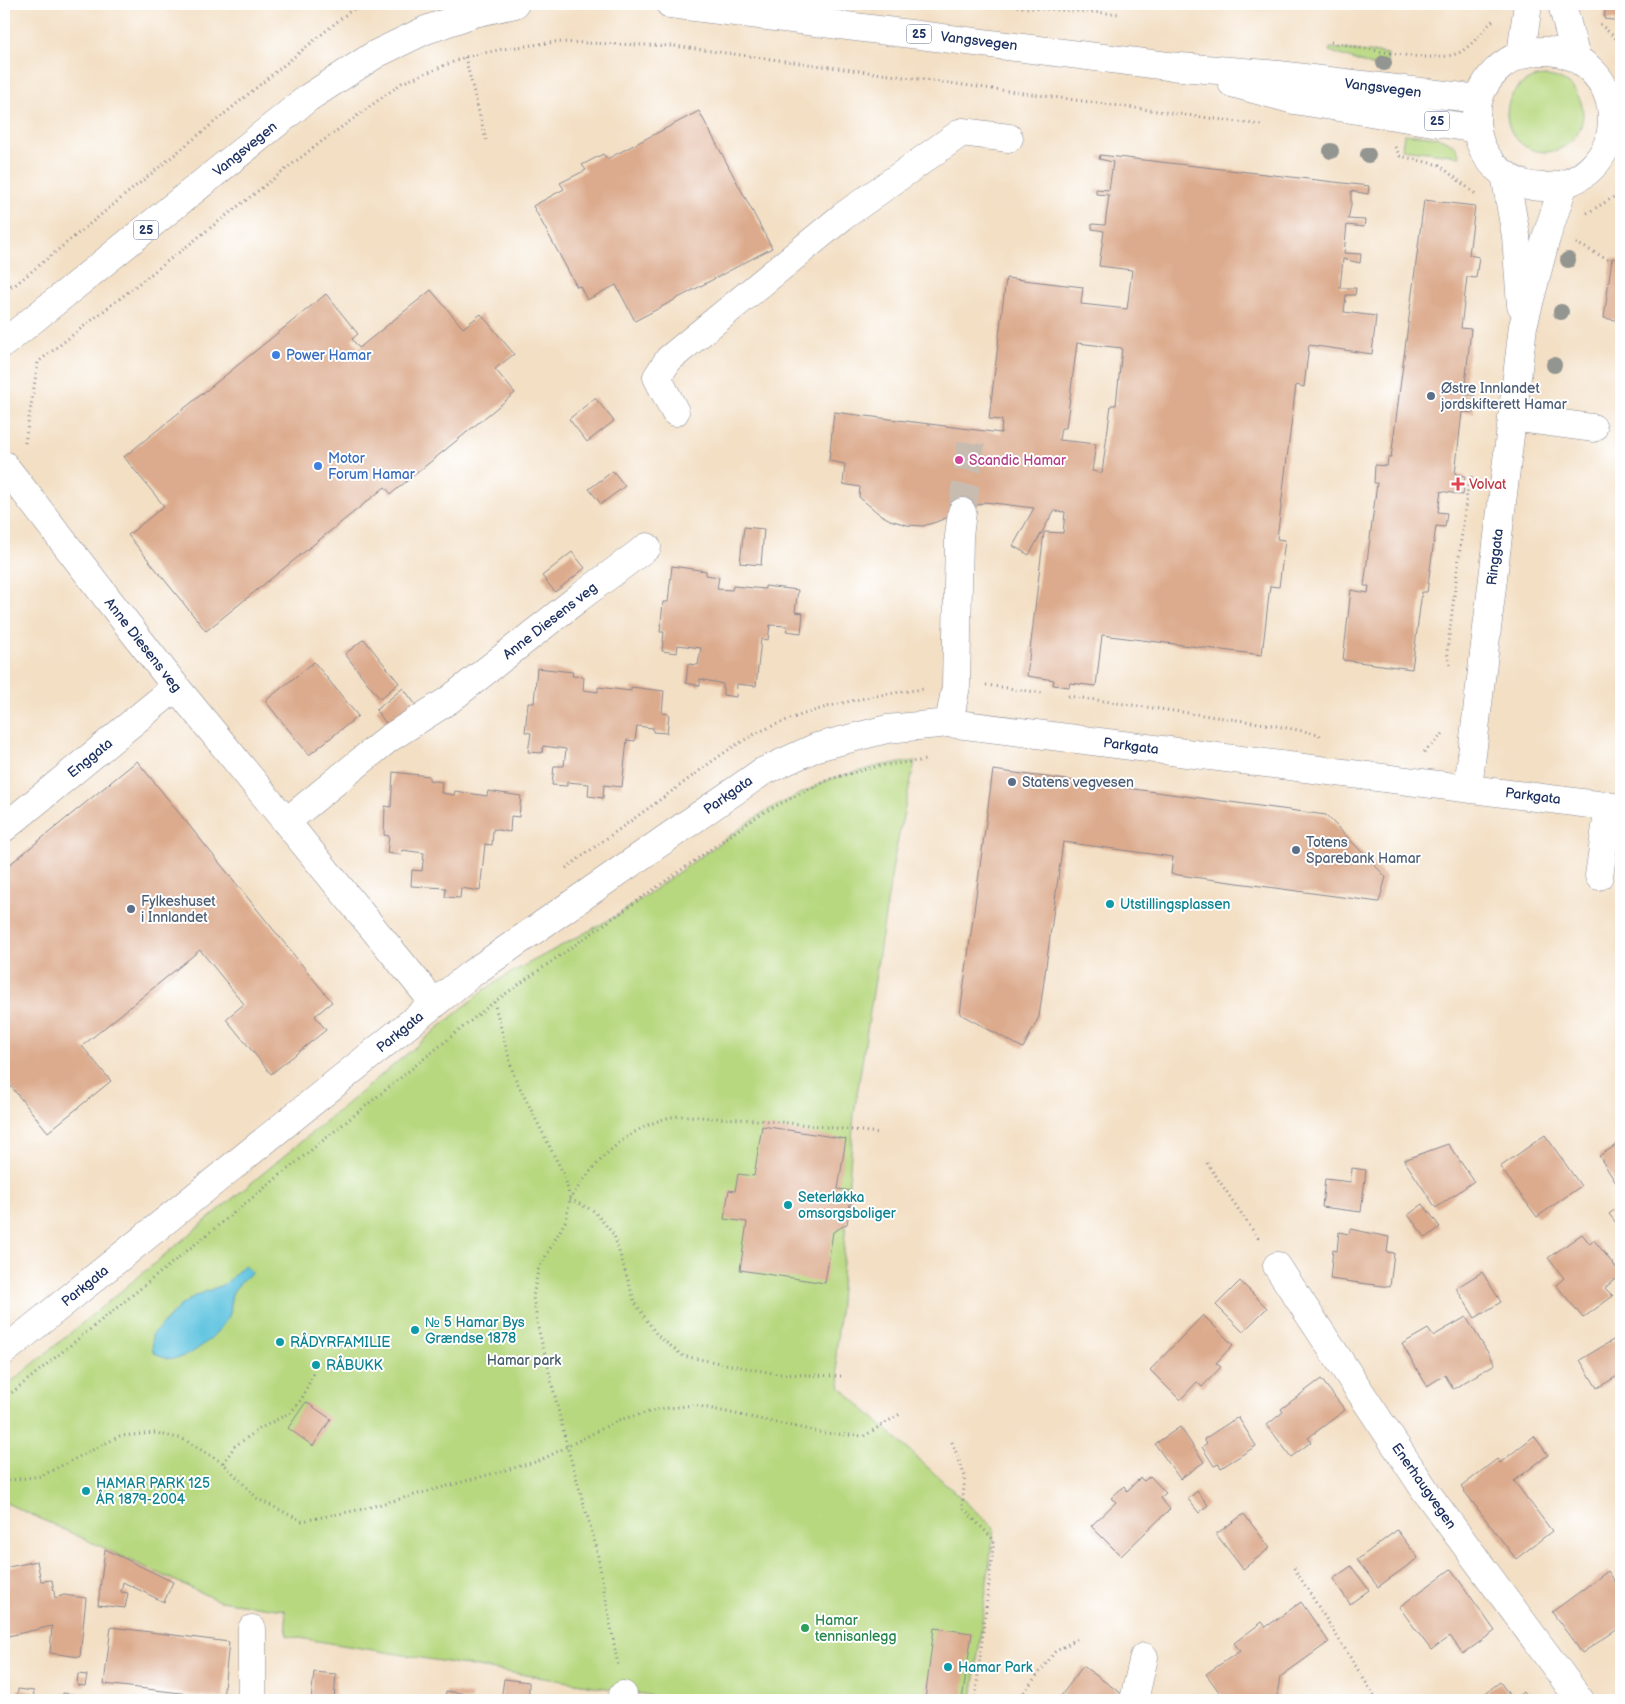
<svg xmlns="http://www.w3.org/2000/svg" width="1625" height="1704" font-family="'Balsamiq Sans',sans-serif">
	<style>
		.green { fill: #b7d87f; stroke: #69846e }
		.water { fill: #62c5e0; stroke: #3e7a9f }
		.building { fill: #dcaa8c; fill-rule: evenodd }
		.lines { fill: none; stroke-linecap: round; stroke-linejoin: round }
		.minor-tunnel { stroke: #c8bcb0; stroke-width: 28; stroke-dasharray: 28 14; stroke-linecap: butt }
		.minor-casing { stroke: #878791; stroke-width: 29 }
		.major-casing { stroke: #878791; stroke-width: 29 }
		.highway-casing { stroke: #878791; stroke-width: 29 }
		.path { stroke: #878791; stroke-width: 3; stroke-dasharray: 1 4; stroke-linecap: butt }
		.minor { stroke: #fff; stroke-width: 28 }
		.major { stroke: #fff; stroke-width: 28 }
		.highway { stroke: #fff; stroke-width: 28 }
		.tree { fill: #929590 }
		.shop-dot { fill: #3f7fe0; stroke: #fff; stroke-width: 2 }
		.service-dot { fill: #5c6f8a; stroke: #fff; stroke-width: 2 }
		.hotel-dot { fill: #d1479c; stroke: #fff; stroke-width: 2 }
		.health-dot { fill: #e0444e; stroke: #fff; stroke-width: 2 }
		.culture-dot { fill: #0f9aa8; stroke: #fff; stroke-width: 2 }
		.leisure-dot { fill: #2e9e5b; stroke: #fff; stroke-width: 2 }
		.labels { text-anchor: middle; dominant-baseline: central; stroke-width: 4; stroke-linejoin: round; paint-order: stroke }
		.shield { fill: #fff; stroke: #5f6d8e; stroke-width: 1 }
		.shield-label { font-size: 12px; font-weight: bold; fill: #1b2f5e }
		.street-label { font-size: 14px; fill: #1b2f5e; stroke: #fff }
		.shop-label { font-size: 14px; fill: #366cbe; stroke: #fff; text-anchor: start }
		.service-label { font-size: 14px; fill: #4e5e75; stroke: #fff; text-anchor: start }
		.hotel-label { font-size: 14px; fill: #b23c85; stroke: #fff; text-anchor: start }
		.health-label { font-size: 14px; fill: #be3a42; stroke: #fff; text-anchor: start }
		.culture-label { font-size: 14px; fill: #0d838f; stroke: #fff; text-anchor: start }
		.park-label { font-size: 14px; fill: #425966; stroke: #fff }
		.leisure-label { font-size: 14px; fill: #27864d; stroke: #fff; text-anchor: start }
	</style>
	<rect width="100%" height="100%" fill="#fff"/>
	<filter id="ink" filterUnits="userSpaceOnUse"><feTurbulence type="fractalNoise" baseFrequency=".02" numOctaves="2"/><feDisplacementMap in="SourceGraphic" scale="10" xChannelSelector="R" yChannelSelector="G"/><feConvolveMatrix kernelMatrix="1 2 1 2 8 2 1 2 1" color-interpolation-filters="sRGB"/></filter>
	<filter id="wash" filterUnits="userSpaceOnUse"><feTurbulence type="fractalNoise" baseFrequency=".0096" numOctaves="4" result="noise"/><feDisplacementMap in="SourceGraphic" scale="20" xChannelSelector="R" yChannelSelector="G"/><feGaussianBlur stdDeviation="1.12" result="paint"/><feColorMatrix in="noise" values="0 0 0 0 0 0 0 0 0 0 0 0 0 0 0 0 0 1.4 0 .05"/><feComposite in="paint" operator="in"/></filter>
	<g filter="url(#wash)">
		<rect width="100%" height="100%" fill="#f3dfc4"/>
		<path class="green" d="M1330,48L1388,54L1386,71L1329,51Z
			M1507 114a38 38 0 1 1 76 0a38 38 0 1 1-76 0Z
			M1404,134C1422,136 1455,134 1460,156L1402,149Z
			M915,761L894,858L854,1114L836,1356L841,1388L994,1528L972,1700H679L287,1636L285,1610L219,1601L4,1502V1388L484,990L507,975L618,915L762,813L830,779L878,766Z"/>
		<path class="water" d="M244,1265L252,1272C246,1278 237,1285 233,1292C229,1299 233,1310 228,1318C214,1339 177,1374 153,1351L152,1335L180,1306L195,1296L225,1284Z"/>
		<g id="blocks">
			<path class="building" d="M1606,4H1621V21L1604,19Z
				M699,111L772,248L635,321L616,285L587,300L580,286L577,287L533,206L564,189L560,183L586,170L582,165L603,154L607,159Z
				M1100,155L1369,186L1368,194L1351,191V205L1348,219L1365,220L1364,227L1347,225L1344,253L1361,254L1360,263L1343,259L1340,288H1356L1355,295H1346L1344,312L1376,316L1372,354L1309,345L1304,387L1296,385L1277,539L1285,540L1279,587L1270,586L1262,655L1102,635L1096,686L1070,683L1069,687L1053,685L1054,680L1027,676L1044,532L1063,533L1065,512L1054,511L1029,555L1013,546L1034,508L985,502L936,522L923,526L907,525L890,520L878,513L859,497L860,487L843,484L845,464L829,461L834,412L1001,433L1002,420L989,419L1006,278L1083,287L1081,304L1127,309L1132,270L1099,266L1104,231L1092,229V224L1105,225L1109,195L1096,194V189L1109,190L1113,162L1099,159ZM1077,343L1122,348L1116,405H1111L1102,473L1092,471L1096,444L1059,440L1061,428H1066Z
				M1424,200L1475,206L1469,255L1479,257L1476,278L1467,277L1461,328L1471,329L1464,394L1475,396L1474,413L1462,412L1455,474L1465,476L1463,495L1441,491L1438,512L1447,513L1445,527L1436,526L1427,592H1422L1412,669L1343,660L1351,590L1368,593L1369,586H1364L1377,483H1374L1375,465L1387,466L1388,458H1391Z
				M1612,258L1621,260V321L1604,318Z
				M431,290L463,328L481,314L514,354L495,369L515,393L391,494L385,487L206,631L128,535L164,506L124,457L326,294L358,334L352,339L359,348Z
				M595,398L614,421L587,442L569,419Z
				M613,471L625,486L601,504L589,489Z
				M744,527L764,529L761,565L740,563Z
				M572,552L585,568L555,592L542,576Z
				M672,566L706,571V575L719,577L717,589L732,590L733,586L765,589V586L798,590L795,612L803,613L801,633L786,631L788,626L770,625L768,640L761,639L756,686L737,684L736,697L723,695V684L700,679V686L686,683L688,664L698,665L701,648L678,645L677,653L662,651L664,632H660L663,602H668Z
				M364,639L399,683L380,699L345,654Z
				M314,662L358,716L309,755L265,701Z
				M537,668L573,672L572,676L584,677L583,690L598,692V687L631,691V687L664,691L662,713L669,714L667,733L653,732V728L637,726L635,741L627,740L622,787L604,785L603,798L588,796L589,784L567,782V786L552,785L554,766H564L566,749L543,746L542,753L528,752L531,733L525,732L528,703H534Z
				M403,688L416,705L389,727L376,710Z
				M137,761L332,1002L315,1016L326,1030L271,1074L226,1019L244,1004L200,950L82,1046L111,1081L48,1132L4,1078V869Z
				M993,770L1326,815L1386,877L1379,902L1171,874L1173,857L1063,842L1039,1017L1023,1048L960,1014Z
				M393,772L429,776V780L442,782L441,793L454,795L455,791L487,796L488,791L521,796L519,817L511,816L510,832L493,829L492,845L485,844L480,891L461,888L460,898L445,897L446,888L411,886L412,870L422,871L424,853L402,850L401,855L387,853L389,836L384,835L385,806L391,807Z
				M1620,1088H1621V1116H1618Z
				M762,1126L846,1139L838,1189L852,1191L847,1224L833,1232L825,1283L740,1270L747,1222L724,1219L729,1190L735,1191L738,1174L754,1176Z
				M1545,1135L1581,1186L1537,1217L1500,1167Z
				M1621,1142V1184L1618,1186L1599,1156Z
				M1448,1144L1474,1181L1436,1208L1404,1160Z
				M1352,1168L1366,1170L1361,1212L1322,1207L1325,1179L1351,1182Z
				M1423,1204L1440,1227L1426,1238L1408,1215Z
				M1621,1205V1229L1609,1214Z
				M1350,1229L1389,1237L1387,1252L1394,1253L1390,1287L1330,1279L1333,1250L1337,1251L1339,1232L1349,1234Z
				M1582,1234L1590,1244L1594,1240L1621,1274L1605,1288L1613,1296L1583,1318L1556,1285L1564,1278L1548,1258Z
				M1482,1272L1501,1302L1475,1318L1456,1288Z
				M1240,1281L1267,1308L1243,1332L1216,1305Z
				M1203,1315L1233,1345L1216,1363L1221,1367L1202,1387L1197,1382L1180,1400L1150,1370Z
				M1466,1317L1495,1364L1453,1389L1445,1375L1427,1386L1402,1344L1428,1329L1433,1336Z
				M1613,1340L1621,1354V1374L1597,1388L1580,1360Z
				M1321,1379L1345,1410L1308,1438L1311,1442L1291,1457L1267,1425L1283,1412L1281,1409Z
				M306,1402L331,1419L313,1446L288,1428Z
				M1238,1417L1256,1446L1221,1468L1219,1464L1214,1466L1202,1447L1207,1443L1204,1439Z
				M1180,1427L1204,1462L1180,1479L1155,1444Z
				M1534,1436L1548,1455L1514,1481L1552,1531L1516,1559L1461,1487L1497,1459L1500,1463Z
				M1150,1476L1166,1493L1160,1498L1170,1509L1121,1556L1091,1526L1116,1502L1111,1498L1124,1486L1127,1491L1140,1478L1144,1481Z
				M1197,1491L1208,1505L1199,1513L1188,1499Z
				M1244,1514L1270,1548L1243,1569L1216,1534Z
				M1397,1530L1418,1558L1378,1587L1357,1560Z
				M105,1549L173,1582L164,1602L123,1582L121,1592L128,1593L125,1608L98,1605Z
				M37,1561L41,1581L52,1580L55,1598L64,1595L86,1598L80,1657L50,1653L52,1626L4,1637V1568Z
				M1351,1566L1369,1590L1350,1604L1333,1579Z
				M1451,1569L1495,1631L1463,1654L1450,1636L1431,1650L1399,1607Z
				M1608,1571L1621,1590V1627L1582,1653L1552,1612Z
				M1301,1602L1329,1642L1280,1677L1277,1695L1281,1700H1225L1206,1674L1240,1651L1234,1643L1262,1622L1266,1627Z
				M111,1627L229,1642L223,1698L104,1684Z
				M934,1628L972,1633L962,1700H925Z
				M1083,1666L1122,1694L1121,1696L1126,1700H1058Z
				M314,1672L336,1674L334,1700H311Z
				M78,1674L87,1675L85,1686L77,1685Z
				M504,1679L529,1682V1700H501Z
				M1500,1682L1513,1700L1523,1692L1530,1700H1476Z
				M18,1689L34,1691L33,1700H17Z
				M446,1691L472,1695L471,1700H445Z
				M63,1693L88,1696L103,1700H63Z"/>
		</g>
	</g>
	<g filter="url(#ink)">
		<use href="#blocks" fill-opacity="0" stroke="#878791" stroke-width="1"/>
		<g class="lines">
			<path class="minor-tunnel" d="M962,512L973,429"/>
			<defs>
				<path id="minor" d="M1505,174L1516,236L1521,305
					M675,412L657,377L669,359L842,217L962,132L1009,138
					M1512,417L1593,428
					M4,465L176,687L435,1004
					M949,723L956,686L959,536L962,512
					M1468,788L1523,326L1546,238L1564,184
					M286,822L388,739L449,700L576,600L647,547
					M4,828L176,687
					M1599,876L1609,806
					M1277,1266L1427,1493L1580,1700
					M4,1351L471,974L762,772L817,747L887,729L949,723L1621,808
					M252,1700V1629
					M623,1700V1695
					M1134,1700L1144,1657"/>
				<path id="major" d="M1562,4L1576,58
					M1521,54L1528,4"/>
				<path id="highway" d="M670,4L1168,66L1279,75L1479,99
					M1476 119a68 68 0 1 1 136 0a68 68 0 1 1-136 0Z
					M1232,83L1294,100L1477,129
					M4,343L308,98L376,54L426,30L474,13L515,4"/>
			</defs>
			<use href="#minor" class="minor-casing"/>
			<use href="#major" class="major-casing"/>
			<use href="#highway" class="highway-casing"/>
			<path class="path" d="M997,4L1029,8L1120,14
				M1600,24L1621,43
				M1331,42C1361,47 1437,67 1462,51C1474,43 1485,29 1495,18
				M465,57L486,140
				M1395,147L1400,156L1439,165L1477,195
				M1587,213L1621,193
				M1576,243L1613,262
				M4,277L12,287
				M4,294L349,12L364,4
				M25,443L38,362L313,148L402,83L465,57L503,49L555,42L674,46L1261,125
				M1450,665L1447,652L1468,485L1473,474
				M986,685L1043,693
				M1068,696L1266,724L1319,734L1322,739
				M1424,752L1443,734
				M566,868C604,840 642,813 679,786C706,766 732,745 761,731C813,707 869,695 925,689
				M494,1002L514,1076L565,1177L570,1199L566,1220L538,1270L533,1297L538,1327L567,1446L596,1546L618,1665
				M1207,1163L1260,1241
				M841,1376L778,1374L683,1356L657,1335L635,1303L614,1235L594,1211L570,1199C595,1162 623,1131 667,1118C681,1114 698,1117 712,1118C768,1119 824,1127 879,1133
				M4,1399L494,1002L762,813L830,779L878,766L927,760
				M952,1442L965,1476L962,1507L994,1540L975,1700
				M223,1463L235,1446L261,1428L291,1412L301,1400L314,1373
				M4,1481L41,1476L120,1436L155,1433L183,1439L223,1463L258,1499L302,1521L363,1509L539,1461L619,1420L660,1409L694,1405L824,1433L864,1436L900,1414
				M1294,1568L1377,1700
				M1018,1700L1055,1652L1080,1637"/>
			<use href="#minor" class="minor"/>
			<use href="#major" class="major"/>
			<use href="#highway" class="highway"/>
		</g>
		<g class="tree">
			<circle cx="1384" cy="63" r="8"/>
			<circle cx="1331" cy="151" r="8"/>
			<circle cx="1368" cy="155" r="8"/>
			<circle cx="1568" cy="260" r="8"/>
			<circle cx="1561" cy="312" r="8"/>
			<circle cx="1554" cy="365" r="8"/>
		</g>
	</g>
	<g class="shop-dot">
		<circle cx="276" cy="355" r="5"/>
		<circle cx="318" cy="466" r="5"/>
	</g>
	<g class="service-dot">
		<circle cx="1431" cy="396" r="5"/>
		<circle cx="1012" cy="782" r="5"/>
		<circle cx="1296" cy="850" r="5"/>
		<circle cx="131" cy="909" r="5"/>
	</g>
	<circle class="hotel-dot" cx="959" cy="460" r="5"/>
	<path class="health-dot" d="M1455.5 476.5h5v5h5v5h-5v5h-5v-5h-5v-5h5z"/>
	<g class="culture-dot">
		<circle cx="1110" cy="904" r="5"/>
		<circle cx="788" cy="1205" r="5"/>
		<circle cx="415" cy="1330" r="5"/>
		<circle cx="280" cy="1342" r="5"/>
		<circle cx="316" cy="1365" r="5"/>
		<circle cx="86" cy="1491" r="5"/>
		<circle cx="948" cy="1667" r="5"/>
	</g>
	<circle class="leisure-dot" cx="805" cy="1628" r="5"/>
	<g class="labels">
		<g class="shield">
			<rect x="906.5" y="24.5" width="25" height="19" rx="4"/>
			<rect x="1424.5" y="111.5" width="25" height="19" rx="4"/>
			<rect x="133.5" y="220.5" width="25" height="19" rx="4"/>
		</g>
		<g class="shield-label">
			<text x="919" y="34">25</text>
			<text x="1437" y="121">25</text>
			<text x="146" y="230">25</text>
		</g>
		<g class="street-label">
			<text transform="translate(979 41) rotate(7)">Vangsvegen</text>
			<text transform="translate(1383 88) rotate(7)">Vangsvegen</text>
			<text transform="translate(245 149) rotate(-39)">Vangsvegen</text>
			<text transform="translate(1495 557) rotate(-83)">Ringgata</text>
			<text transform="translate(550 621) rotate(-38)">Anne Diesens veg</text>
			<text transform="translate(143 645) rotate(52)">Anne Diesens veg</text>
			<text transform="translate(1131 746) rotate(7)">Parkgata</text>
			<text transform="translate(90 758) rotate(-39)">Enggata</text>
			<text transform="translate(728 795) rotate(-35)">Parkgata</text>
			<text transform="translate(1533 796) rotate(7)">Parkgata</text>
			<text transform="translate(400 1032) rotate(-39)">Parkgata</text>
			<text transform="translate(85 1286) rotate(-39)">Parkgata</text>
			<text transform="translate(1424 1486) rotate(55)">Enerhaugvegen</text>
		</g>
		<g class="shop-label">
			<text x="286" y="355">Power Hamar</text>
			<text x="328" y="458">Motor<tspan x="328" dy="16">Forum Hamar</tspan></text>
		</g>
		<g class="service-label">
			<text x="1441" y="388">Østre Innlandet<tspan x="1441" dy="16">jordskifterett Hamar</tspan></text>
			<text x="1022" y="782">Statens vegvesen</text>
			<text x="1306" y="842">Totens<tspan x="1306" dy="16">Sparebank Hamar</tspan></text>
			<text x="141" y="901">Fylkeshuset<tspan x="141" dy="16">i Innlandet</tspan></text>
		</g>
		<g class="hotel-label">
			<text x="969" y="460">Scandic Hamar</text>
		</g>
		<g class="health-label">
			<text x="1469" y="484">Volvat</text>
		</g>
		<g class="culture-label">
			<text x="1120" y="904">Utstillingsplassen</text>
			<text x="798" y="1197">Seterløkka<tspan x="798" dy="16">omsorgsboliger</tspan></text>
			<text x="425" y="1322">№ 5 Hamar Bys<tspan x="425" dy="16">Grændse 1878</tspan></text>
			<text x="290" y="1342">RÅDYRFAMILIE</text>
			<text x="326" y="1365">RÅBUKK</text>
			<text x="96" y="1483">HAMAR PARK 125<tspan x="96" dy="16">ÅR 1879-2004</tspan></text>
			<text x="958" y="1667">Hamar Park</text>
		</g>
		<g class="park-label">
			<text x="524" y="1360">Hamar park</text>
		</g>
		<g class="leisure-label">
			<text x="815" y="1620">Hamar<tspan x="815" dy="16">tennisanlegg</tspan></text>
		</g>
	</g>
	<rect width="1625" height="1704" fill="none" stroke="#fff" stroke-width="20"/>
</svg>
